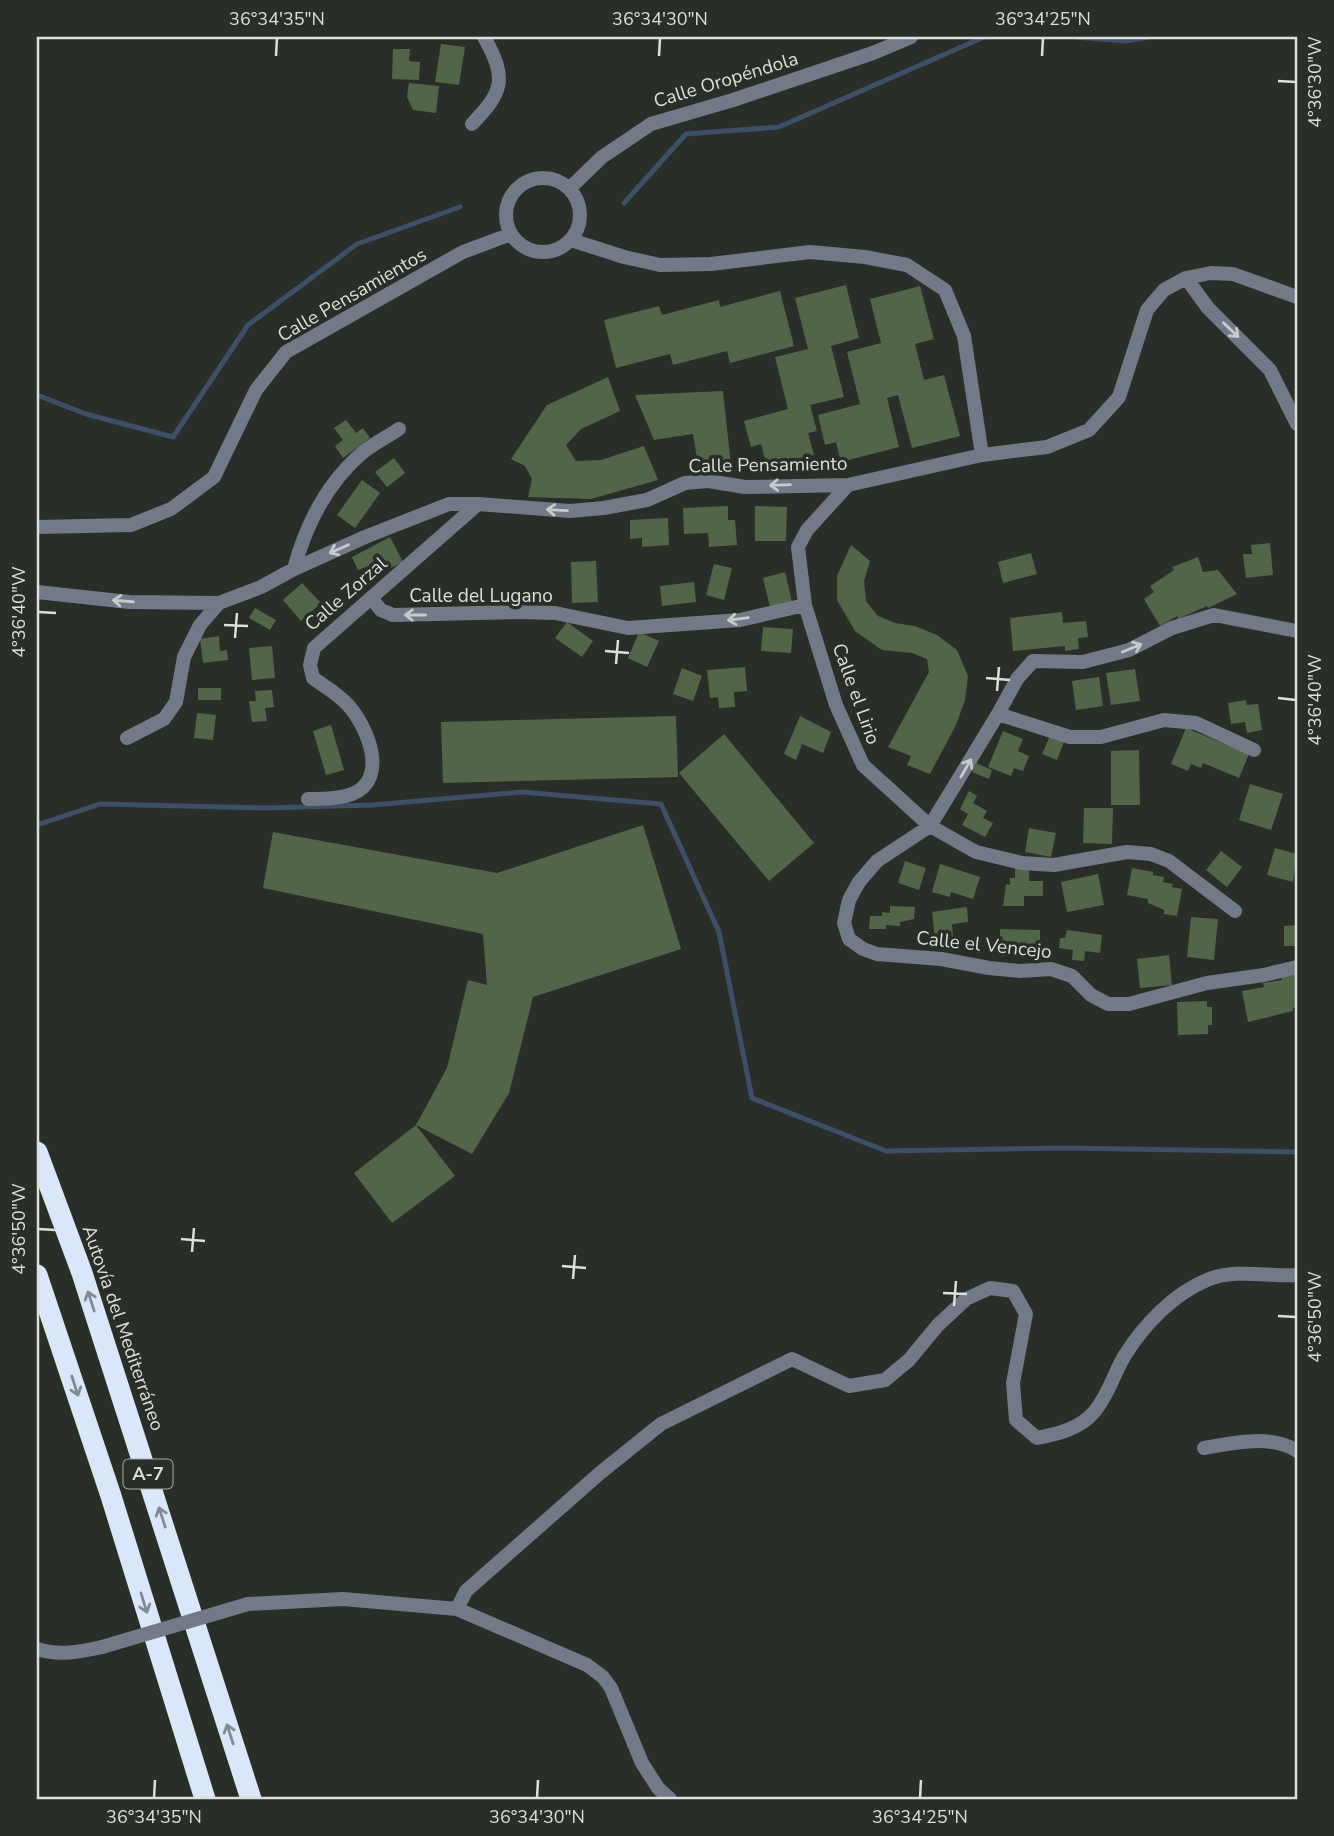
<svg xmlns="http://www.w3.org/2000/svg" width="1334" height="1836" font-family="'Nunito Sans',sans-serif">
	<style>
		.lines { fill: none; stroke-linecap: round; stroke-linejoin: round }
		.stream { stroke: #3e4f68; stroke-width: 5 }
		.building { fill: #536549 }
		.minor { stroke: #727a87; stroke-width: 14 }
		.motorway { stroke: #dae6f9; stroke-width: 21 }
		.minor-bridge { stroke: #727a87; stroke-width: 14 }
		.oneway { stroke: #c8cbcb }
		.oneway2 { stroke: #828a90 }
		.ticks { fill: none; stroke: #dddfdc; stroke-width: 2.5 }
		.labels { text-anchor: middle; dominant-baseline: central; stroke-width: 7; stroke-linejoin: round; paint-order: stroke }
		.shield { fill: #2a2e28; stroke: #a7aaa6; stroke-width: 2 }
		.shield-label { font-size: 18px; font-weight: bold; fill: #dddfdc }
		.street-label { font-size: 19px; fill: #dddfdc; stroke: #2a2e28 }
		.neatline { fill: none; stroke: #dddfdc; stroke-width: 2.5 }
		.ticks-label { font-size: 18px; text-anchor: middle; fill: #dddfdc }
	</style>
	<rect width="100%" height="100%" fill="#2a2e28"/>
	<g class="lines">
		<path class="stream" d="M1075,37L1126,41L1149,37
			M624,203L686,134L779,127L984,37
			M37,395L86,414L173,437L248,325L357,244L460,207
			M37,825L100,804L264,808L373,805L522,792L661,804L719,932L752,1098L886,1151L1066,1148L1297,1152"/>
	</g>
	<path class="building" d="M441,44L465,47L459,85L435,82Z
		M393,49H410L409,61L420,62L419,80L392,79Z
		M409,83L439,86L436,113L413,110L407,97Z
		M846,285L859,338L831,346L844,397L810,405L817,431L808,433L814,455L767,467L761,444L751,447L744,421L788,409L775,357L808,349L795,298Z
		M920,286L934,339L915,344L924,380L944,375L960,436L912,448L898,395L887,398L899,447L841,462L836,442L825,445L818,415L860,404L847,352L881,343L870,299Z
		M780,291L794,346L730,363L727,351L673,365L670,354L616,368L604,320L659,306L662,315L719,300L720,307Z
		M608,377L620,411L581,429L566,445L576,461L601,460L644,446L658,480L591,499L528,497L532,479L525,466L511,459L547,405Z
		M723,391L731,466L699,470L693,434L654,440L635,395Z
		M346,420L356,433L363,428L370,438L343,458L335,446L343,440L334,428Z
		M394,458L405,473L387,487L375,472Z
		M362,480L380,493L355,528L337,515Z
		M728,506V520H735L737,545L709,547L708,533L684,534L683,508Z
		M755,506L787,507L786,541H755Z
		M668,518L669,545L642,547V538L630,539V520Z
		M390,537L403,562L371,578L366,567L358,570L352,557Z
		M1270,543L1273,575L1246,578L1243,554H1252L1251,545Z
		M851,545L870,561L864,581L866,601L878,616L895,623L915,626L937,635L957,650L968,676L965,700L956,725L930,774L907,765L911,756L888,747L929,672L927,659L912,653L882,650L855,631L837,600V576Z
		M1031,553L1037,574L1003,583L998,562Z
		M1198,557L1203,572L1218,570L1237,594L1208,608L1207,606L1178,619L1177,616L1160,626L1144,599L1154,592L1150,586L1174,570L1172,567Z
		M596,561L598,602L572,603L571,562Z
		M714,564L732,568L724,600L706,595Z
		M785,572L792,602L770,607L763,578Z
		M694,582L696,602L662,606L660,586Z
		M302,583L321,603L301,621L283,600Z
		M255,608L276,620L270,630L249,618Z
		M1062,612L1063,623L1086,621L1088,637L1078,638L1079,649L1065,651V646L1013,651L1010,618Z
		M567,622L593,641L582,657L555,638Z
		M763,627L793,629L791,653L761,651Z
		M639,632L659,641L647,667L628,658Z
		M219,636L220,651L227,650L228,660L203,663L200,639Z
		M272,646L275,678L252,680L249,648Z
		M745,667L747,691L734,692L735,707L719,708L718,697L710,698L707,670Z
		M682,668L702,676L693,701L673,694Z
		M1135,669L1140,701L1111,705L1106,673Z
		M1099,677L1103,706L1076,710L1072,681Z
		M198,688H221V700H198Z
		M272,690L274,707L265,708L267,721L252,722L249,701H256L255,691Z
		M1246,700L1247,705L1258,704L1262,730L1247,733L1245,722L1231,724L1228,703Z
		M197,713L216,715L213,740L194,738Z
		M676,716L678,777L443,783L441,722Z
		M800,716L831,732L823,753L802,744L796,760L784,754Z
		M331,725L344,770L326,775L313,731Z
		M1186,728L1249,754L1239,778L1203,763L1201,768L1191,764L1188,771L1171,764Z
		M1003,731L1023,739L1018,751L1029,756L1023,771L1014,768L1011,776L988,767Z
		M724,734L814,843L769,881L679,773Z
		M1050,736L1064,742L1057,760L1042,754Z
		M1139,750L1140,805H1111V751Z
		M976,763L992,770L989,779L972,772Z
		M1250,784L1283,794L1271,830L1239,820Z
		M969,791L977,796L973,803L987,811L983,818L993,823L985,837L962,825L968,814L960,809Z
		M1084,808H1113L1112,844L1083,843Z
		M643,825L681,949L533,997L509,1093L472,1154L416,1125L447,1068L468,980L487,985L483,934L263,888L273,832L497,873Z
		M1029,828L1056,833L1051,857L1025,852Z
		M1275,848L1297,854L1293,882L1267,875Z
		M1221,851L1242,867L1227,887L1206,870Z
		M905,861L926,868L919,890L898,883Z
		M940,864L980,877L973,899L951,892L950,897L932,892Z
		M1015,868L1029,869V881H1043V896H1024V906H1003L1006,884L1010,885V878H1015Z
		M1132,868L1153,872V875L1164,877L1163,882L1173,884L1172,887L1182,889L1177,916L1164,914V910L1148,903V899L1127,895Z
		M1098,874L1104,905L1067,912L1061,882Z
		M890,906L915,907L914,919L900,922V926L886,925V929H869L870,916H882V912L890,913Z
		M967,907L968,922L952,924L953,937L935,939L932,912Z
		M1191,917L1218,919L1214,960L1187,957Z
		M1297,925V946H1284V926Z
		M1000,929L1040,930V945H1022V951H1000Z
		M1067,930L1102,935L1100,953L1085,951L1084,961L1072,960L1073,950L1059,948L1060,938H1065Z
		M1169,955L1172,985L1140,988L1137,959Z
		M1297,972V1007L1293,1008V1011L1248,1022L1242,991L1264,987L1263,983L1282,980L1281,975Z
		M1207,1001V1007H1212V1025H1208V1034L1178,1035L1177,1002Z
		M416,1125L455,1176L392,1223L354,1173Z"/>
	<g class="lines">
		<path class="minor" d="M472,124C504,91 507,78 484,37
			M506 215a37 37 0 1 1 74 0a37 37 0 1 1-74 0Z
			M570,188L602,157L651,124L733,100L873,53L911,37
			M571,240L624,257L660,265L711,264L810,252L865,257L907,265L945,290L964,336L982,455
			M1186,278L1208,308L1270,370L1297,424
			M848,485L807,530L798,547L805,605L836,705L863,765L930,826L976,852L1022,863L1054,865L1127,852L1151,854L1169,861L1235,911
			M37,527L131,525L171,509L214,477L256,390L286,352L463,252L511,234
			M294,569C306,524 326,484 362,453C373,444 387,437 399,429
			M37,592L129,602L219,603L261,587L294,569L365,537L449,504H478L570,511L604,508L647,500L685,483L708,481L745,487L848,485L982,455L1047,447L1089,430L1119,397L1147,310L1164,290L1186,278L1211,273L1233,274L1297,297
			M371,598L381,610L393,615L521,612L555,613L628,628L740,620L805,605
			M1297,631L1214,615L1172,628L1129,650L1083,662L1033,661L1017,679L998,714L930,826L877,861L859,882L849,900L844,923L849,939L863,949L877,954L941,959L989,968L1020,971L1051,969L1072,976L1091,995L1108,1004H1129L1207,983L1264,975L1297,967
			M998,714L1070,737H1101L1164,720L1196,723L1254,750
			M127,738L164,719L176,702L184,657L200,625L219,603
			M308,799C322,799 339,799 352,794C390,779 367,726 348,705C338,694 324,686 313,678L310,665L314,648L478,504
			M1204,1448C1231,1443 1272,1434 1297,1451
			M248,1604L343,1599L457,1609L587,1665L603,1677L611,1688L642,1763L658,1788L670,1799
			M457,1609L466,1591L600,1473L661,1424L792,1359L849,1386L885,1380L909,1360L938,1325L966,1299L990,1288L1013,1291L1026,1314L1013,1383L1016,1420L1037,1438C1057,1434 1080,1429 1094,1412C1108,1396 1114,1373 1125,1355C1144,1325 1173,1294 1207,1280C1235,1268 1268,1277 1297,1275
			M37,1649C59,1656 80,1652 102,1647"/>
		<path class="motorway" d="M37,1152L82,1273L251,1799
			M37,1275L111,1496L205,1799"/>
		<path class="minor-bridge" d="M102,1647L248,1604"/>
	</g>
	<defs><path id="oneway-shaft" d="M-6 0H5M1.5-3L5.5 0L1.5 3" fill="none" stroke-width="1.6" stroke-linecap="round" stroke-linejoin="round" transform="scale(1.75)"/></defs>
	<g class="oneway">
		<use href="#oneway-shaft" transform="translate(1231 330) rotate(44)"/>
		<use href="#oneway-shaft" transform="translate(780 485) rotate(178)"/>
		<use href="#oneway-shaft" transform="translate(557 510) rotate(-177)"/>
		<use href="#oneway-shaft" transform="translate(339 549) rotate(156)"/>
		<use href="#oneway-shaft" transform="translate(123 601) rotate(-175)"/>
		<use href="#oneway-shaft" transform="translate(415 615) rotate(-180)"/>
		<use href="#oneway-shaft" transform="translate(738 619) rotate(172)"/>
		<use href="#oneway-shaft" transform="translate(1132 648) rotate(-22)"/>
		<use href="#oneway-shaft" transform="translate(966 768) rotate(-60)"/>
	</g>
	<g class="oneway2">
		<use href="#oneway-shaft" transform="translate(91 1301) rotate(-108)"/>
		<use href="#oneway-shaft" transform="translate(75 1386) rotate(72)"/>
		<use href="#oneway-shaft" transform="translate(162 1517) rotate(-108)"/>
		<use href="#oneway-shaft" transform="translate(144 1603) rotate(73)"/>
		<use href="#oneway-shaft" transform="translate(230 1734) rotate(-108)"/>
	</g>
	<path class="ticks" d="M276,56L277,38M659,56L660,38M1042,56L1043,38M1278,81L1296,82M38,612L56,613M224,625L248,626M235,638L237,613M605,651L629,653M616,664L618,640M986,678L1010,680M997,691L999,667M1278,698L1296,700M38,1229L56,1230M181,1239L205,1241M192,1252L194,1228M562,1266L586,1268M573,1279L575,1255M943,1293L967,1294M954,1306L956,1281M1278,1316L1296,1317M154,1798L155,1780M537,1798L538,1780M920,1798L921,1780"/>
	<g class="labels">
		<rect class="shield" x="123.5" y="1459.5" width="49" height="29" rx="5"/>
		<g class="shield-label">
			<text x="148" y="1474">A-7</text>
		</g>
		<g class="street-label">
			<text transform="translate(726 80) rotate(-17)">Calle Oropéndola</text>
			<text transform="translate(352 295) rotate(-30)">Calle Pensamientos</text>
			<text transform="translate(768 465) rotate(-1)">Calle Pensamiento</text>
			<text transform="translate(346 594) rotate(-41)">Calle Zorzal</text>
			<text x="481" y="596">Calle del Lugano</text>
			<text transform="translate(856 694) rotate(70)">Calle el Lirio</text>
			<text transform="translate(984 945) rotate(6)">Calle el Vencejo</text>
			<text transform="translate(123 1328) rotate(71)">Autovía del Mediterráneo</text>
		</g>
	</g>
	<rect width="1334" height="1836" fill="none" stroke="#2a2e28" stroke-width="77"/>
	<rect x="38" y="38" width="1258" height="1760" class="neatline"/>
	<g class="ticks-label">
		<text x="277" y="25">36°34'35"N</text>
		<text x="660" y="25">36°34'30"N</text>
		<text x="1043" y="25">36°34'25"N</text>
		<text transform="translate(1315 82) rotate(-90)" y="6">4°36'30"W</text>
		<text transform="translate(19 612) rotate(-90)" y="6">4°36'40"W</text>
		<text transform="translate(1315 700) rotate(-90)" y="6">4°36'40"W</text>
		<text transform="translate(19 1229) rotate(-90)" y="6">4°36'50"W</text>
		<text transform="translate(1315 1317) rotate(-90)" y="6">4°36'50"W</text>
		<text x="154" y="1823">36°34'35"N</text>
		<text x="537" y="1823">36°34'30"N</text>
		<text x="920" y="1823">36°34'25"N</text>
	</g>
</svg>
